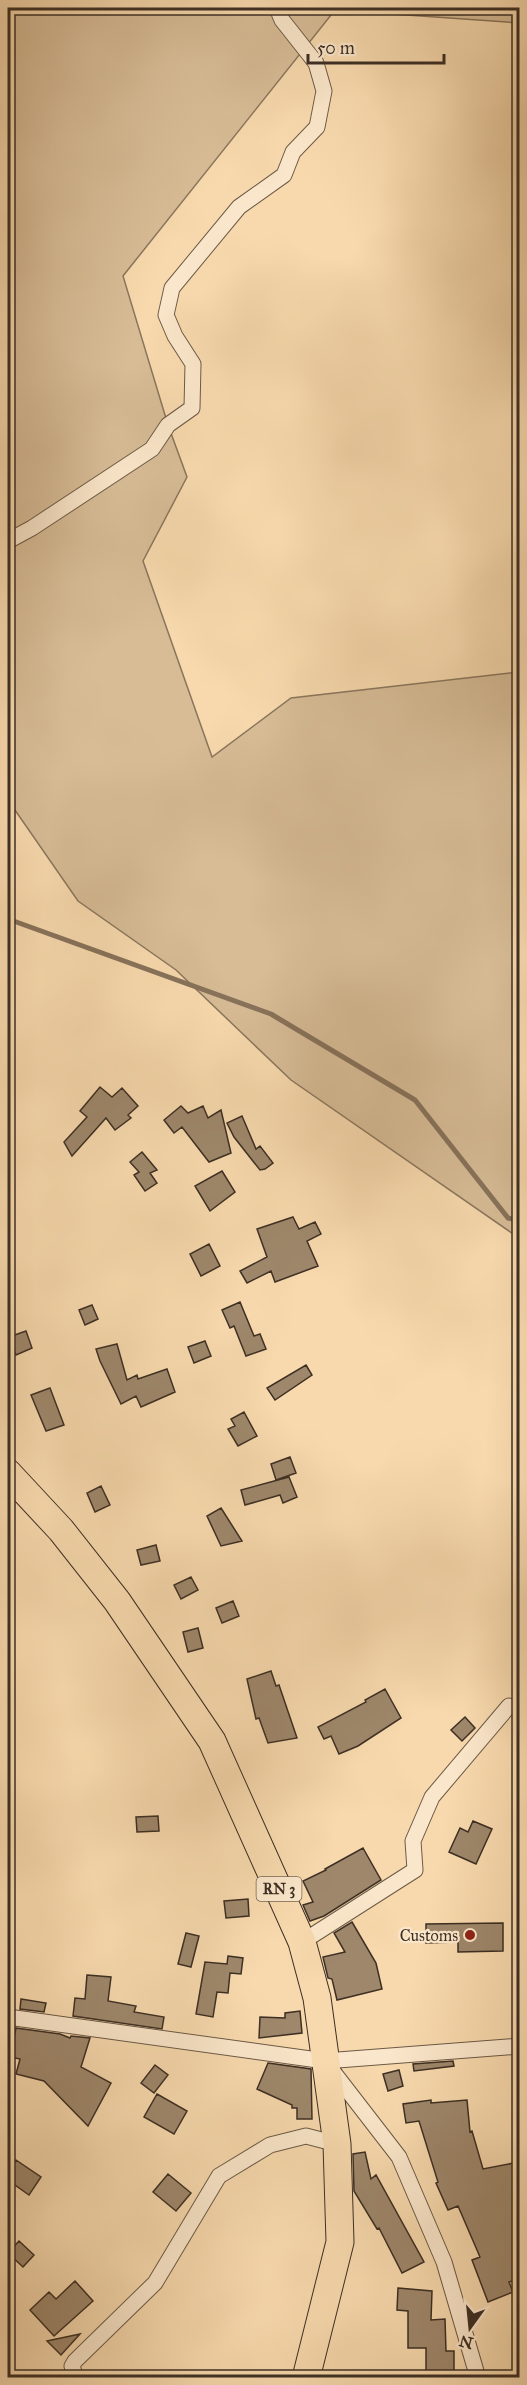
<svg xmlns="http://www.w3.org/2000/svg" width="527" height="2385" font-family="'IM FELL Great Primer',serif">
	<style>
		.green { fill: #d7bc96; stroke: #8a765d; stroke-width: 1.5 }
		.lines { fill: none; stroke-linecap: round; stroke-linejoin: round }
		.stream { stroke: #87725a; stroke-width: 5 }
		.building { fill: #9e876b; stroke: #3d2f24; stroke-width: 1.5 }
		.street-casing { stroke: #6c5a46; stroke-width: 17 }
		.highway-casing { stroke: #3d2f24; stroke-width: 29 }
		.street { stroke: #fae6ca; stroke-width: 15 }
		.highway { stroke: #f7d9ad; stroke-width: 27 }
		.poi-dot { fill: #8f2418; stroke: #fae6ca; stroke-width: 2 }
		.labels { text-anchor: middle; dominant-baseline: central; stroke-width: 4.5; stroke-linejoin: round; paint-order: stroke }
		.shield { fill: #fae6ca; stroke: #766656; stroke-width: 1.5 }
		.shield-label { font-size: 15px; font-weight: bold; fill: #3d2f24 }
		.poi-label { font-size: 16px; fill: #3d2f24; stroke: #fae6ca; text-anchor: end }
	</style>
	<rect width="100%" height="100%" fill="#f7d9ad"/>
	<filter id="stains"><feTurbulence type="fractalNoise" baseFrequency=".00333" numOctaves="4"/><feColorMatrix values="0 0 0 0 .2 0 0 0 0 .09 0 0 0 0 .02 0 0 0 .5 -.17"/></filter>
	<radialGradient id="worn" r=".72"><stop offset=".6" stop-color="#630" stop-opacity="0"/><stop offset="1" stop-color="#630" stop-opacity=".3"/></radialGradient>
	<path class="green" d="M8,8H519V23L335,10L123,276L168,425L187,477L143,561L212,757L291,698L519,672V1238L291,1080L176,970L78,901L8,800Z"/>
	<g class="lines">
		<path class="stream" d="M8,919L271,1014L415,1100L508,1218L520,1221"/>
	</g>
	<path class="building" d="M100,1087L112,1097L122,1088L138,1106L128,1115L131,1118L115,1130L106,1118L72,1156L64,1142L87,1117L80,1111Z
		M181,1106L188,1113L203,1106L208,1118L221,1110L231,1153L209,1162L182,1127L174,1133L164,1120Z
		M242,1116L256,1149L260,1146L273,1163L265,1169L260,1170L234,1137L227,1123Z
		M142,1152L157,1170L150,1173L157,1183L145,1191L134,1175L139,1172L130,1162Z
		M222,1171L235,1192L210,1211L195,1186Z
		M293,1217L299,1229L315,1222L321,1234L307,1241L318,1266L275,1282L271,1271L247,1283L240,1271L267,1257L257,1229Z
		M209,1244L220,1266L201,1276L190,1254Z
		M240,1302L254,1336L260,1334L266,1349L246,1356L234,1326L230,1328L222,1310Z
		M92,1305L98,1319L85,1325L79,1310Z
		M26,1331L32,1348L16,1355L9,1337Z
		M205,1341L211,1356L194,1363L188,1347Z
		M117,1344L127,1380L137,1375L138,1379L167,1369L175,1392L141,1407L136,1396L121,1404L100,1361L96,1349Z
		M306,1365L312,1375L275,1400L267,1388Z
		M50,1388L64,1425L46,1431L31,1395Z
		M244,1412L257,1436L238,1446L228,1429L235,1426L231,1419Z
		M290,1457L296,1473L276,1480L271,1464Z
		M289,1477L297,1497L283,1503L280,1495L245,1505L241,1490Z
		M101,1486L110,1505L95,1512L87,1493Z
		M221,1508L242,1541L221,1546L207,1516Z
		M156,1545L160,1561L141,1565L137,1550Z
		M191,1577L198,1590L181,1599L174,1585Z
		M233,1601L239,1616L222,1623L216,1608Z
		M198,1628L203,1648L188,1652L183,1632Z
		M271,1671L276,1686L279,1685L297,1738L268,1743L259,1718L256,1719L247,1679Z
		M385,1689L401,1718L358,1746L339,1754L331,1736L324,1739L318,1727L366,1702L365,1700Z
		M465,1717L475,1728L462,1741L451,1730Z
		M158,1816L159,1831L137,1832L136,1817Z
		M473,1821L492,1829L476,1864L449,1852L460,1828L468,1832Z
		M363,1848L381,1880L324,1916L310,1921L303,1905L313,1902L303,1881L326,1870L325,1869Z
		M248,1899L249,1916L226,1918L224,1901Z
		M352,1922L376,1963L382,1989L337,2000L332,1979L328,1978L323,1957L345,1952L334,1933Z
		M503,1923V1951L458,1952V1942L426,1943V1924Z
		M186,1933L199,1936L191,1967L178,1964Z
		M228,1956L243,1958L241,1974L230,1973L228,1993L217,1992L213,2017L196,2014L205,1962L227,1964Z
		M87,1975L111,1977L108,2001L136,2006L134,2012L164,2017L162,2029L73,2016L75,1998L85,1999Z
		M21,1999L46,2003L44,2012L20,2009Z
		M300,2011L302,2033L259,2038L260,2017L285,2018V2013Z
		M16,2028L60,2034L70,2038L71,2036L90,2038L81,2067L111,2083L88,2126L44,2081L16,2074L20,2059L10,2057Z
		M453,2061L454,2066L414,2071L413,2064Z
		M268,2063L311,2069L312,2119H297V2108H292V2105L257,2089Z
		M155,2065L168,2075L154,2093L141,2083Z
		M399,2070L403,2086L388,2091L383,2074Z
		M157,2094L187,2111L174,2134L144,2117Z
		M431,2100V2103L467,2100L470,2132L472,2131L483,2169L519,2162V2230L515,2232L519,2245V2279L509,2282L513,2292L488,2302L472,2260L480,2257L458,2206L448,2210L436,2183L438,2182L419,2121L406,2123L403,2104Z
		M365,2152L371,2179L376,2175L424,2262L402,2273L379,2228L377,2229L354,2191L353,2154Z
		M16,2160L41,2177L29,2195L8,2180V2173Z
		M168,2174L191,2193L176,2211L153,2192Z
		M19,2241L34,2255L23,2267L8,2253Z
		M75,2281L93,2301L54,2336L30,2310L49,2292L56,2299Z
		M398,2288L432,2291L431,2320L445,2319L446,2351H454V2377H426V2348H408V2311L397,2310Z
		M80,2334L61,2355L47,2341Z"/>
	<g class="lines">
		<defs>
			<path id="street" d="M8,541L32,528L152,449L168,425L192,408L193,364L175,336L166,315L172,288L239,207L284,175L293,152L317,127L324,91L316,63L282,20L277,8
				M302,1942L415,1870L413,1841L432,1797L509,1706
				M8,2017L325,2061L520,2046
				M331,2069L399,2157L444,2262L478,2378
				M76,2378L72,2366L75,2361L155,2283L219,2176L270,2145L306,2136L337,2144"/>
			<path id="highway" d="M8,1473L61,1530L117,1601L212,1741L302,1942L317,1998L337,2144L340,2242L306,2378"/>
		</defs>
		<use href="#street" class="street-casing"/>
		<use href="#highway" class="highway-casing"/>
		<use href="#street" class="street"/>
		<use href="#highway" class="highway"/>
	</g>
	<circle class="poi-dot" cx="470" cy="1935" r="6"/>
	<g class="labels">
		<rect class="shield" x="256.5" y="1877" width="45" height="24" rx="4.5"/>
		<g class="shield-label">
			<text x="279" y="1889">RN 3</text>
		</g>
		<g class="poi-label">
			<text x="458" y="1935">Customs</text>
		</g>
	</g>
	<rect width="527" height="2385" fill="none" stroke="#f7d9ad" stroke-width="30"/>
	<rect x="9" y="9" width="509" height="2367" fill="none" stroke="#3d2f24" stroke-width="3"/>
	<rect x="15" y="15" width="497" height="2355" fill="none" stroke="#3d2f24" stroke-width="1.5"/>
	<g transform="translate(470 2328) rotate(195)" stroke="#fae6ca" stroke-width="4.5" paint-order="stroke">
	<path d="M0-4.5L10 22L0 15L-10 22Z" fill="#3d2f24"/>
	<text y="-9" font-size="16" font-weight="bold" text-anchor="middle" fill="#3d2f24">N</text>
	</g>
	<path d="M308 54v9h136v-9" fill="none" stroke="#3d2f24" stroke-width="3"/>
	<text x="317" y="54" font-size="18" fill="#3d2f24" stroke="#fae6ca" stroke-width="4.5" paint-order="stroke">50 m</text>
	<rect width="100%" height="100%" filter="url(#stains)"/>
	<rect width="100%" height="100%" fill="url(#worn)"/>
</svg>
